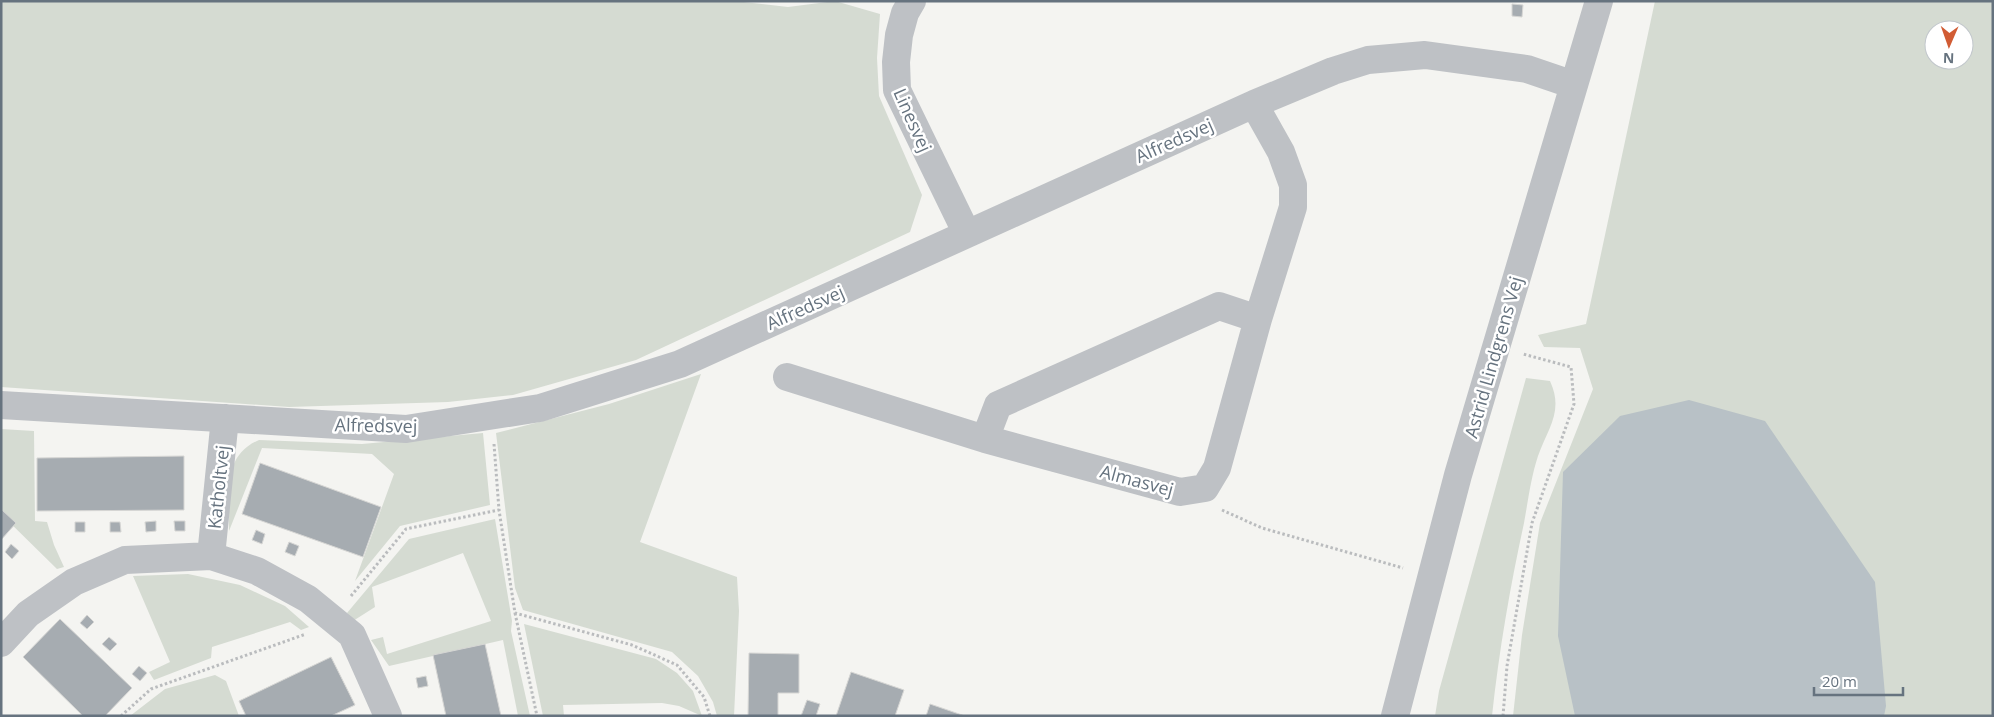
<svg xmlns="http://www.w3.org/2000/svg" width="1994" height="717" font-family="'Open Sans',sans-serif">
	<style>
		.green { fill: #d5dbd2; fill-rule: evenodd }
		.water { fill: #b8c1c6 }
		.building { fill: #a6acb1; stroke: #d6d6d4 }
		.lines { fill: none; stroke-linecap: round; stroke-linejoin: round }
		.path { stroke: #babcbe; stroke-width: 3; stroke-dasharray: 2.5 2.5; stroke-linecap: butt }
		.minor { stroke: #bec1c5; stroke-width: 28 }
		.labels { text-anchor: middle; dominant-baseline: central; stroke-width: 5; stroke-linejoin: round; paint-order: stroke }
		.street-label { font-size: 18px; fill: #66737f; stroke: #fff }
	</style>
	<rect width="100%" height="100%" fill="#f4f4f1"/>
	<path class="green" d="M1,1H735L788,7L835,1L880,14L877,58L879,96L922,195L910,232L636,360L513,395L448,402L289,407L1,387Z
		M1655,1H1993V716H1513L1522,635L1540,523L1593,389L1580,348L1544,347L1538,335L1586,324ZM1934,30H1964V60H1934Z
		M701,374L640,542L737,577L739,611L734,716H717L713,702L698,676L672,652L523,610L515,588L496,433L609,404Z
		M1526,378L1550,381C1564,411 1548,428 1538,456C1531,477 1528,501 1524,523C1510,587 1499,651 1492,716H1435L1439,691Z
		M1,429L34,431L35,521L47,522L54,545L64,567L57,569L1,514Z
		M483,433L490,505L400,526L355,581L394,474L372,454L262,448L229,531C229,497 221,456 259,440L362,444Z
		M495,519L512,621L511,631L530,716H518L503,640L389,666L371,640L383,637L387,654L491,621L463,553L372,587L375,607L353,621L347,613L409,539Z
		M188,574L240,585L285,606L309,627L301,630L290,622L212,647L211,658L154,680L149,672L170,662L133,576Z
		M524,624L656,659L677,673L693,691L702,716L679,706L662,703L563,705L564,716H543Z
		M215,675L226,681L239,716H130L165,689Z"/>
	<path class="water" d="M1689,400L1765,421L1875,582L1886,706L1884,716H1575L1558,636L1563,472L1620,416Z"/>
	<path class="building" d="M1512,4L1523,5L1522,17L1512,16Z
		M184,456V510L37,511V458Z
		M260,463L381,507L363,557L242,514Z
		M1,509L16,523L1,540Z
		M156,521V531L146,532L145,522Z
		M174,521H185V531H175Z
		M75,522H85V532H75Z
		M110,522H120L121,532H110Z
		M256,530L265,534L262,544L252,540Z
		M289,542L299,546L295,556L285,552Z
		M11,544L19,551L12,559L5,552Z
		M87,615L94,622L87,629L80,623Z
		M60,619L132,688L105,716H83L23,657Z
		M109,637L117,644L110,651L102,644Z
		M485,644L501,716H446L433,655Z
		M749,653L799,654V693H778V716H748Z
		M331,657L355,705L331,716H246L239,701Z
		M139,666L147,673L140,681L132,674Z
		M851,672L904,690L895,716H836Z
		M426,676L428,686L418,688L416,678Z
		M807,700L820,704L816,716H801Z
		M930,704L965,716H926Z"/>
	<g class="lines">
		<path class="path" d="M494,444L499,510L515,613L632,645L677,665L704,697L710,716
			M1222,510L1262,528L1403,568
			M351,596L406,529L499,510
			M515,613L537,716
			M121,716L151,689L306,634
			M1503,716L1507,666L1532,523L1574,404L1571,367L1523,354"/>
		<path class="minor" d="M912,1L905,13L899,35L896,62L897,90L967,234
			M787,377L985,439L1180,492L1205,488L1217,468L1258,319L1293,207V185L1281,152L1254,104
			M1,405L406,429L540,408L680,364L1254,104L1333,71L1368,60L1425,55L1527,69L1574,85
			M985,439L998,405L1219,306L1258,319
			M211,556L225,418
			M1,643L28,614L74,582L125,560L211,556L257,571L308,599L352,635L388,716
			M1395,716L1458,475L1599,1"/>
	</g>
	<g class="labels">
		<g class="street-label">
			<text transform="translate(913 120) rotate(66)">Linesvej</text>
			<text transform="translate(1174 140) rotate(-24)">Alfredsvej</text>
			<text transform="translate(805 307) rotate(-24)">Alfredsvej</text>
			<text transform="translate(1493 357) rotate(-74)">Astrid Lindgrens Vej</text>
			<text transform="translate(376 425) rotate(1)">Alfredsvej</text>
			<text transform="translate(1137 480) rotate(15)">Almasvej</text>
			<text transform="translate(218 487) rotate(-84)">Katholtvej</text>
		</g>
	</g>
	<rect width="1994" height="717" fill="none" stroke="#66737f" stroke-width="5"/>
	<g transform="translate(1949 45) rotate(182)"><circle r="24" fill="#ffffff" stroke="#c2c7cc"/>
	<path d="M0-4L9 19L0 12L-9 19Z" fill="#d15c34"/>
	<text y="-8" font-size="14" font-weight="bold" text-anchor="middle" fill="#66737f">N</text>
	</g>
	<path d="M1814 687v8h89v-8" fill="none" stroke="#66737f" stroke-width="2.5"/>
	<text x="1822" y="687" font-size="15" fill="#66737f" stroke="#ffffff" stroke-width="4" paint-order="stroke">20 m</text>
</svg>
